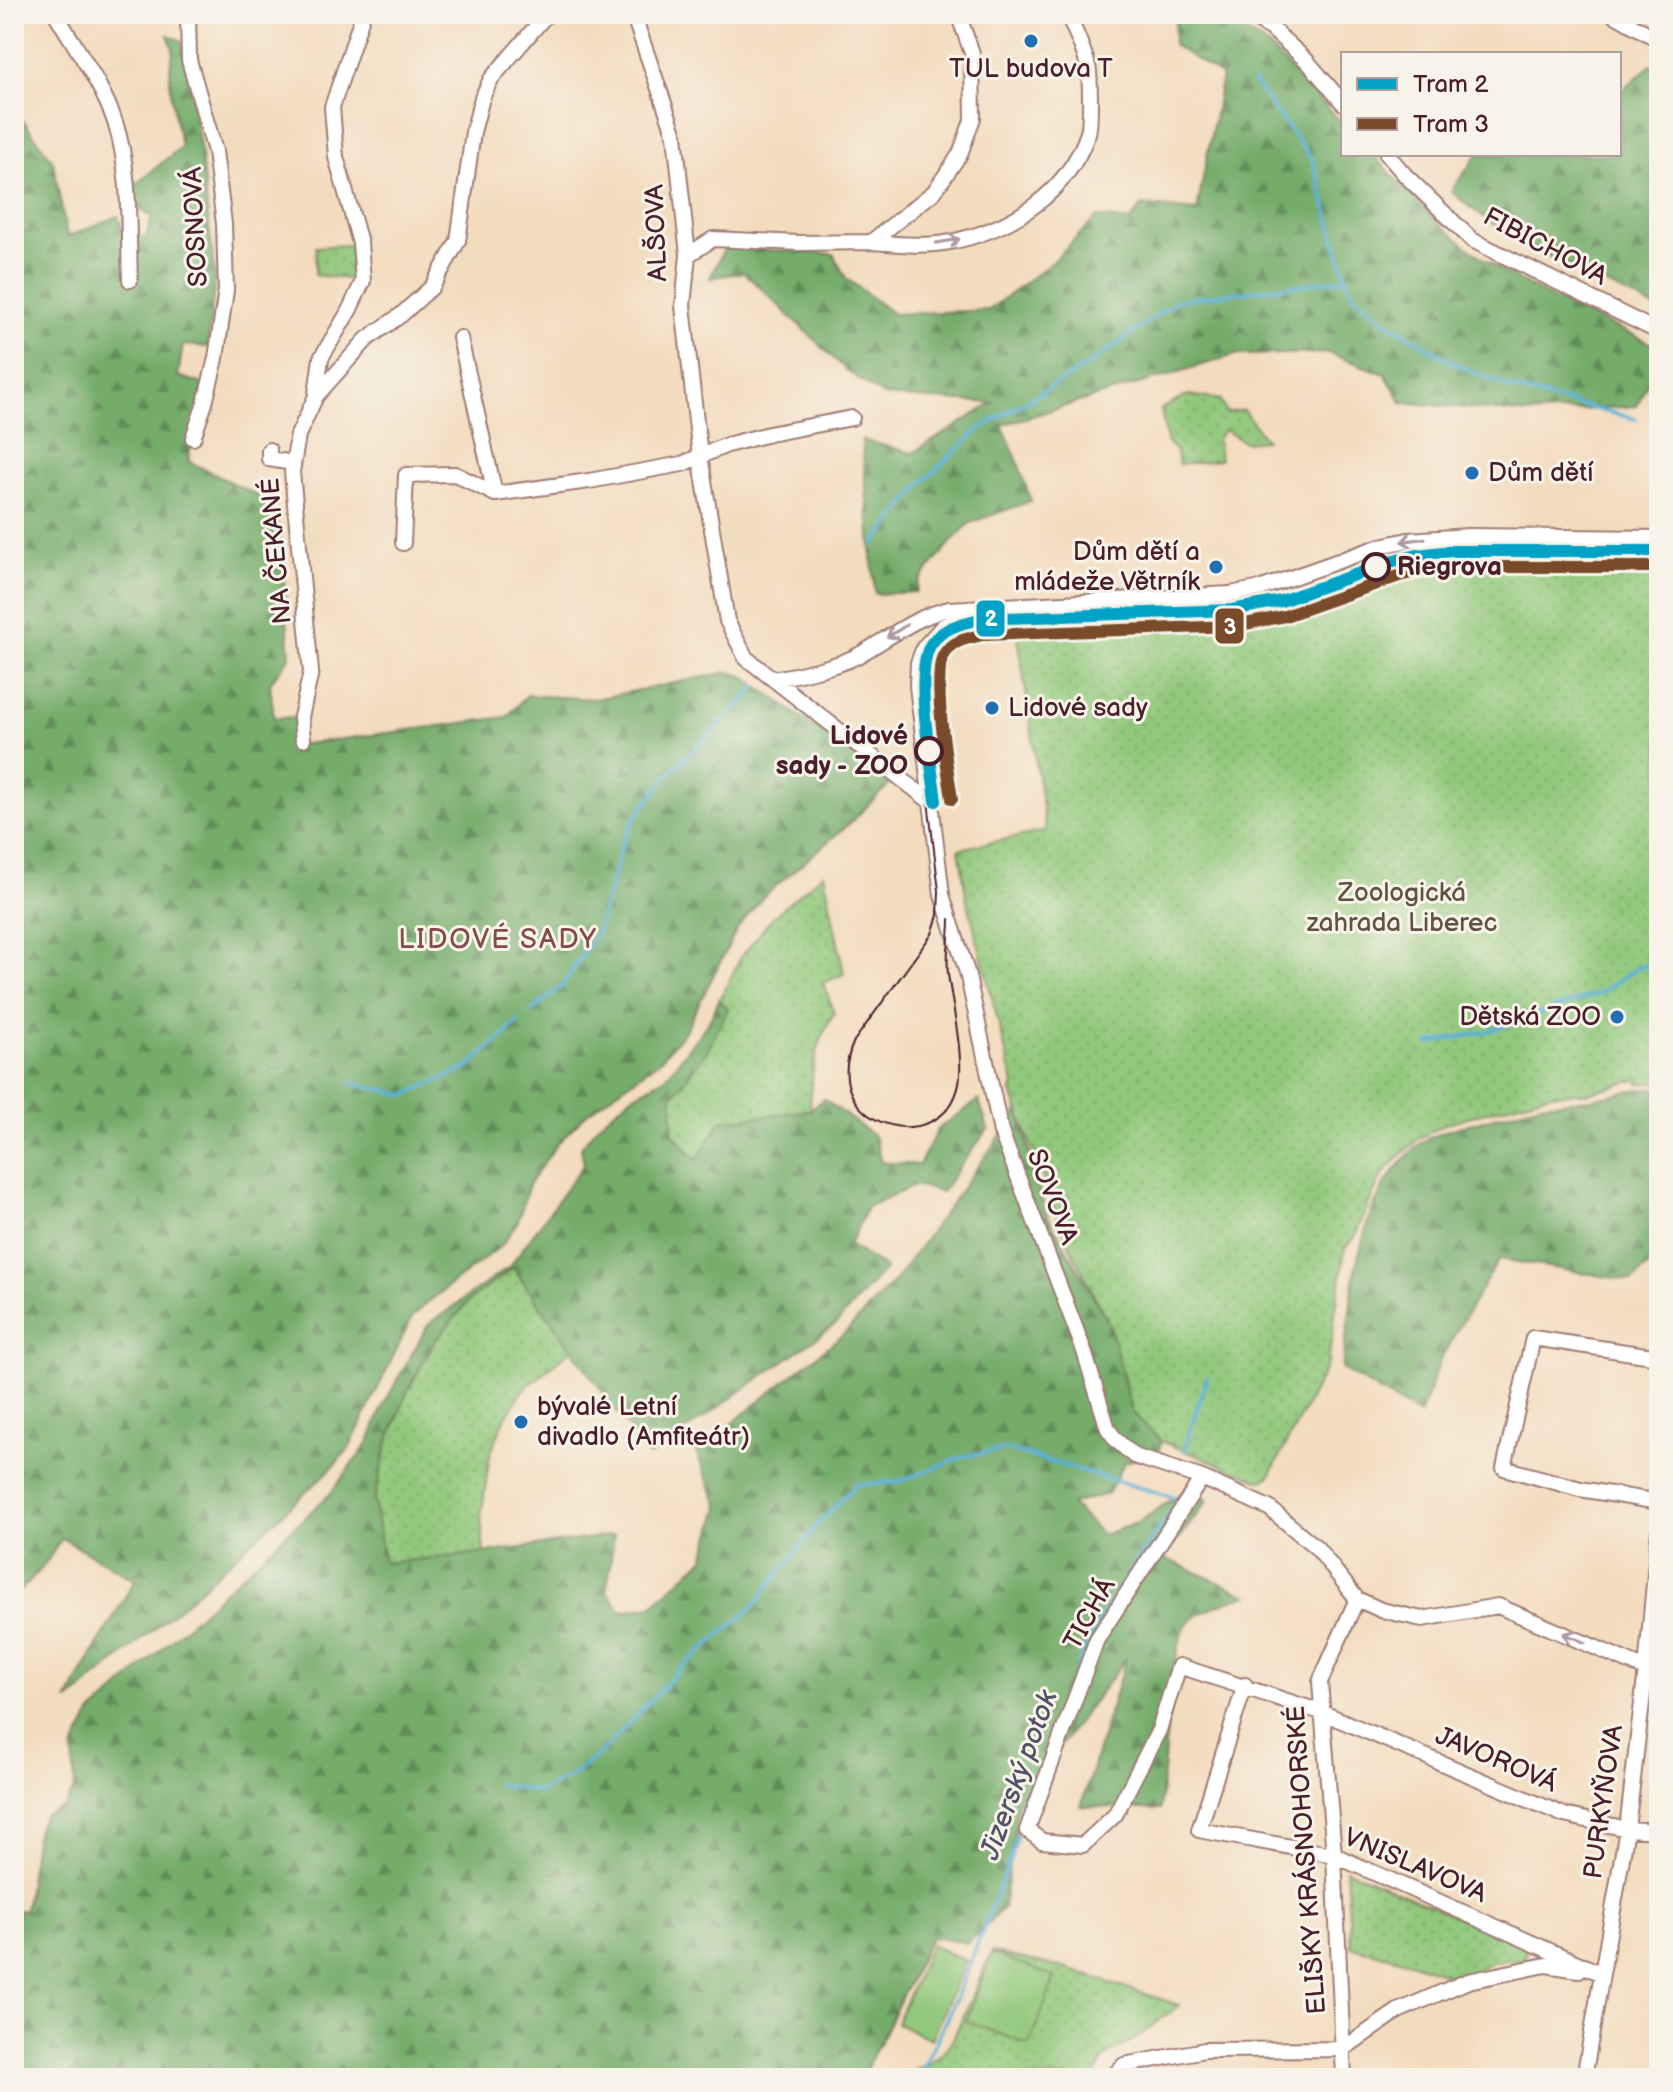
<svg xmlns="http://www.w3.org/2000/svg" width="1673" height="2092" font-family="'Balsamiq Sans',sans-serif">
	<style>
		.green { fill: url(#green-dots); stroke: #6e7453; stroke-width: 2 }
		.forest { fill: url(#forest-firs); stroke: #5f664b; stroke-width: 2 }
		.pitch { fill: #91c87b; stroke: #6e7453; stroke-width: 2 }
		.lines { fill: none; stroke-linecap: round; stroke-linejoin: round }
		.stream { stroke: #5ab0d6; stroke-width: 4 }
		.street-casing { stroke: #9e7d74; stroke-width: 18 }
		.street { stroke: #fff; stroke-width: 14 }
		.tram { stroke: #4a1f2b; stroke-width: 2 }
		.tram-1-casing { stroke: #f7f3e8; stroke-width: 18 }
		.tram-2-casing { stroke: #f7f3e8; stroke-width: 18 }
		.tram-1 { stroke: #04a2c6; stroke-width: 12 }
		.tram-2 { stroke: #7a4b2a; stroke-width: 12 }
		.oneway { stroke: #ae9aa0 }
		.poi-dot { fill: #1f6fb2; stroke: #f7f3e8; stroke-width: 3 }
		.stop-dot { fill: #f7f3e8; stroke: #4a1f2b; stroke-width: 4 }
		.labels { text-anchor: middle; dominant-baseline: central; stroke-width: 6; stroke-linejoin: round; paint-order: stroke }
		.poi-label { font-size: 26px; fill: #4a1f2b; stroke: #f7f3e8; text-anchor: start }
		.street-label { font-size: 26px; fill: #4a1f2b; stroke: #f7f3e8 }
		.stop-label { font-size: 26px; font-weight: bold; fill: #4a1f2b; stroke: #f7f3e8; text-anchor: start }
		.park-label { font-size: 26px; fill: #5f5243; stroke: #f7f3e8 }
		.neighbourhood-label { font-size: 28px; letter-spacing: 2px; fill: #834b4a; stroke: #f7f3e8 }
		.water-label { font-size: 28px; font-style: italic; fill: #505267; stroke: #f7f3e8 }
		.line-badge { stroke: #f7f3e8; stroke-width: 3 }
		.badge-label { font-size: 22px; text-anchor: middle; font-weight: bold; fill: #fff }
	</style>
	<defs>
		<pattern id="green-dots" width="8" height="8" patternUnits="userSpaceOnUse" patternTransform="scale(2)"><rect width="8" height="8" fill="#91c87b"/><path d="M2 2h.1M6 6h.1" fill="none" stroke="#7fab6a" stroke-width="1.8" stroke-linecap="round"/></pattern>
		<pattern id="forest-firs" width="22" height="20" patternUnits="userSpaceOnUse" patternTransform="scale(2)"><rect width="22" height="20" fill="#74ac6b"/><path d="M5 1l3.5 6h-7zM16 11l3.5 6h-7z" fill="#618b58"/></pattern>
	</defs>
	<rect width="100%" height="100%" fill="#f7f3e8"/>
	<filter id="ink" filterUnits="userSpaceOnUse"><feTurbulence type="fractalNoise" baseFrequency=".0125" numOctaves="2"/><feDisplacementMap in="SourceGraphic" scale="16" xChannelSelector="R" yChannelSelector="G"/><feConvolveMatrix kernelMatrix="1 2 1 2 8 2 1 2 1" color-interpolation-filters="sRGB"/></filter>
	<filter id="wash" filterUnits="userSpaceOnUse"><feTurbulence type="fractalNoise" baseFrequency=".006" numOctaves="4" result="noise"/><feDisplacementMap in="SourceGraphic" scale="32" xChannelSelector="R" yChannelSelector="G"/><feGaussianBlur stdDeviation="1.8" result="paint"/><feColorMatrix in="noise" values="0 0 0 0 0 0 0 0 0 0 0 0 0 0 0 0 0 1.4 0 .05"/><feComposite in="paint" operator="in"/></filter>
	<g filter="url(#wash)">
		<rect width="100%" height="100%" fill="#f3dbbe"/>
		<path class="green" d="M349,245L354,248L359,280L315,275L316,247Z
			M1188,395L1221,400L1226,413L1243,410L1266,440L1244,442L1225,430L1217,438L1220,460L1179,465L1175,450L1167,442L1161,409Z
			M1442,557L1659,562V1083H1639V1079L1588,1093L1549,1094L1447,1123L1419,1138L1387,1169L1378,1183L1355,1236L1345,1248L1328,1362L1324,1371L1269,1477L1261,1480L1255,1479L1161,1441L1132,1412L1110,1326L1074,1255L1056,1213L1014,1098L1012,1091L1014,1084L967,899L959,849L1046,831L1017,629L1236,618Z
			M824,873L844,974L823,983L834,1013C814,1049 811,1068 810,1110L731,1182L599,1124L631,1097L666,1077L708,1023L741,957L773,917Z
			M513,1267L572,1349L524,1389L505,1418L490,1454L481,1517L484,1553L384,1563L374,1501L387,1445L408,1390L434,1342L469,1301Z
			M1346,1869L1526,1947L1525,1959L1492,1962L1458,1980C1423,1964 1388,1955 1351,1947Z
			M992,1952L1064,1968L1179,2005L1141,2035L1109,2054L1103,2060L1093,2078H910L916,2068C933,2065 943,2053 953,2039Z"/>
		<path class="forest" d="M1176,14H1216L1267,45L1343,124V154H1372C1403,186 1433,221 1469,248C1526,291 1595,317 1659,347V356L1637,406L1529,414L1402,402L1385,374L1328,353L1235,355L1002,425L1016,457L1031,501L970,523L953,540L919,581L916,592L875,594L862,440L913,453L993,403L884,396L846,370L744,272L710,278L725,247L833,254L846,278L893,314L989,310L1051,263L1097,217L1130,221L1143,205L1197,211L1222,76L1173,45Z
			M168,35L182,41L199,140L215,277L208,347L183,345L178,376L203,384L188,461L274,504L282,554L290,657L270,683L274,718L294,717L297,745L507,717L527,695L595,699L729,672L743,676L882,775L890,784L851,822L764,896L737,929L685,1031L659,1061L587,1113L557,1144L529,1184L518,1221L502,1245L423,1306L411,1319L349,1449L329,1471L186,1602L67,1702L82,1672L135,1580L62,1538L44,1566L14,1597V108L53,161L67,237L118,216L127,239L146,236L152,217L136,207L134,186L181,147C177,124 163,73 174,52Z
			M1651,65L1659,68V310C1588,274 1511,246 1451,191L1478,154H1619L1621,91Z
			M719,1000L728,1009L707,1051L672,1097L673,1134L697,1160L720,1121L810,1110L824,1099L874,1136L881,1162L919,1165L938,1129L979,1100L988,1129L941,1192L916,1185L867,1207L849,1245L886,1268L836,1324L649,1456L513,1268L469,1301L434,1342L408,1390L387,1445L374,1501L384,1563L484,1553L614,1535L607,1591L621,1611L652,1606L704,1558L719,1507L696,1452L845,1333L897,1278L1019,1110L1045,1211L1110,1326L1132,1412L1161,1441L1159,1451L1124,1463L1108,1494L1071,1504L1102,1535L1137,1523L1189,1488L1208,1500L1164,1558L1248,1595C1227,1602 1205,1607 1188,1623C1171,1639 1163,1779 1160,1810L1081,1806L1126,1658L1018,1803L1003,1908L968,1943L931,1937L862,2078H14V1911L25,1910L36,1832L44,1815L64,1807L75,1787L73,1749L91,1714L330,1494L369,1442L382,1408L428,1325L510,1266L584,1164L581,1147L599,1124L631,1097L666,1077L708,1023Z
			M1639,1089H1659V1256L1632,1281L1499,1259L1441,1358L1420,1415L1342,1369L1356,1265L1370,1215L1384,1185L1396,1169L1416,1147L1425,1140L1448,1130L1540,1104L1591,1099Z"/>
		<path class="pitch" d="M931,1945L966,1961L931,2039L896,2023Z
			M992,1953L1055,1977L1029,2045L966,2021Z"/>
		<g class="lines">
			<path class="stream" d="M1253,81L1313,161L1346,278
				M875,543L921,484L979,429L1088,365L1178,300L1346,279L1353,294L1383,320L1455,364L1511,388L1636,419
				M531,1012L563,985L597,933L623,842L635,818L668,775L743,702L756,686
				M1428,1044L1492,1030L1600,993L1637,968L1659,962
				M352,1083L405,1095L468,1068L519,1021
				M1185,1451L1186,1443L1207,1378
				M497,1784L539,1792L576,1773L607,1747L680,1669L753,1607L817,1525L857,1484L898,1482L965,1456L1006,1449L1179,1499L1132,1568L1090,1636L1024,1810L1010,1860L956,1998L919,2078"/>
		</g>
	</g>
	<g filter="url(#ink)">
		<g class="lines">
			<defs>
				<path id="street" d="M56,14C76,49 102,84 115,122C131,170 128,229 130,280
					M188,14L189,60L215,151L224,224L226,290L216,358L205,403L193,438
					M633,14L675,135L688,255L683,306L700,456L727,621L746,658L931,802L942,895L967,972L1001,1132L1083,1348L1108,1429L1116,1440L1134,1456L1202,1478L1269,1508L1317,1548L1357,1599L1381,1610L1422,1619L1498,1606L1646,1669
					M1246,14L1272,29L1307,61L1343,103
					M1613,14L1659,40
					M1387,154L1405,175L1472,240L1659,332
					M871,242C897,244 924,247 950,242C1011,230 1067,194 1088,133C1091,122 1090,84 1089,72C1087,54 1074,31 1068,14
					M688,255L713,239L799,243L871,242L934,192L960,154L973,118L972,53L958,14
					M460,338L495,494
					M316,394L321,358L349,311L363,281L360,243L336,157L332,107L363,14
					M269,450V459L293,463
					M403,543L406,475L455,474L495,494L589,481L682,464L727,445L769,434L852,418
					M774,679C798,675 839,666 859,655C889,638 914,617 949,609L1230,594L1262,588L1381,546L1408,540L1468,536L1659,538
					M303,739L301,717L311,672L292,472L298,435L316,396L367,339L401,315L432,287L458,241L473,132L482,98L491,79L547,14
					M931,802L917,686L918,663L924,647L943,626L977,612
					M1659,1357L1533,1338L1504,1468L1580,1489L1659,1502
					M1202,1478L1097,1639L1027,1830L1042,1841L1083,1845L1115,1815L1159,1730L1179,1666L1321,1712L1564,1815L1627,1829L1659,1831
					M1245,1685L1199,1830L1334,1855L1602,1974
					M1343,2049L1398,2011L1468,1981L1546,1965L1579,1970
					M1116,2073L1124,2065L1205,2050L1343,2049
					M1344,2078L1334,1855L1320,1682L1357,1599
					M1584,2078L1627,1829L1646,1669L1659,1531"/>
			</defs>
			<use href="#street" class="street-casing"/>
			<use href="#street" class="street"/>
			<path class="tram" d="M922,752L939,891L938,915L932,934L854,1041C815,1127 943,1161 959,1084C964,1056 952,1004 948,974C946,955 950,937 950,919"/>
			<defs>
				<path id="tram-1" d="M936,801C932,766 913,672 931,644C942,628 962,623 980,619L1232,610L1281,601L1394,561L1417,555L1452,551H1659"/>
				<path id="tram-2" d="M952,799C948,771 931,675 944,654C952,641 968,638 982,635L1235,626L1285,616L1399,576L1420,571L1453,567H1659"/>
			</defs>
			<use href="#tram-1" class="tram-1-casing"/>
			<use href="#tram-2" class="tram-2-casing"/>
			<use href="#tram-1" class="tram-1"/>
			<use href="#tram-2" class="tram-2"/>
		</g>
		<defs><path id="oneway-shaft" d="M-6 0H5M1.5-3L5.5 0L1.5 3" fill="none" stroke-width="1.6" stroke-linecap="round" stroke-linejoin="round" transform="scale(2)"/></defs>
		<g class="oneway">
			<use href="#oneway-shaft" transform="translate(948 241) rotate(-10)"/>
			<use href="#oneway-shaft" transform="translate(1413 540) rotate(172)"/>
			<use href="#oneway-shaft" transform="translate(897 631) rotate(148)"/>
			<use href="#oneway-shaft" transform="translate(1574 1638) rotate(-157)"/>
		</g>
	</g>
	<g class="poi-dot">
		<circle cx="1031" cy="41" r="8"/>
		<circle cx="1472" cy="473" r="8"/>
		<circle cx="1216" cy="567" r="8"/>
		<circle cx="992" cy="708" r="8"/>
		<circle cx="1617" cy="1017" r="8"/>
		<circle cx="521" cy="1422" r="8"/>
	</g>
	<g class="stop-dot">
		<circle cx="1376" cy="567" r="13"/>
		<circle cx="929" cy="751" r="13"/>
	</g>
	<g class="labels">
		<g class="poi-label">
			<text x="1031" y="69" text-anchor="middle">TUL budova T</text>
			<text x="1488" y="473">Dům dětí</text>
			<text x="1200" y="552" text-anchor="end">Dům dětí a<tspan x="1200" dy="30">mládeže Větrník</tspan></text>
			<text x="1008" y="708">Lidové sady</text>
			<text x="1601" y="1017" text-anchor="end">Dětská ZOO</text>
			<text x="537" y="1407">bývalé Letní<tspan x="537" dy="30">divadlo (Amfiteátr)</tspan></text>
		</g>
		<g class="street-label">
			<text transform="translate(196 227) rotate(-93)">SOSNOVÁ</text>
			<text transform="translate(657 233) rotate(-92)">ALŠOVA</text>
			<text transform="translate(1545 247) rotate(28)">FIBICHOVA</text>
			<text transform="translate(277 551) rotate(-95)">NA ČEKANÉ</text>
			<text transform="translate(1052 1197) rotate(69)">SOVOVA</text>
			<text transform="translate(1090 1614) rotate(-61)">TICHÁ</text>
			<text transform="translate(1496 1760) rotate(23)">JAVOROVÁ</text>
			<text transform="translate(1604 1802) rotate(-82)">PURKYŇOVA</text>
			<text transform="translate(1307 1860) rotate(-94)">ELIŠKY KRÁSNOHORSKÉ</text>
			<text transform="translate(1415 1866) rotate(23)">VNISLAVOVA</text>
		</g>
		<g class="stop-label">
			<text x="1397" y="567">Riegrova</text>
			<text x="908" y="736" text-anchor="end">Lidové<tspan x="908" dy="30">sady - ZOO</tspan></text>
		</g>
		<g class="park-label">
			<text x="1402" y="893">Zoologická<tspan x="1402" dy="30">zahrada Liberec</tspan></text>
		</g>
		<g class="neighbourhood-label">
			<text x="498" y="939">LIDOVÉ SADY</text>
		</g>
		<g class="water-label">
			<text transform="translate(1019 1775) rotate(-70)">Jizerský potok</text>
		</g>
	</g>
	<g class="line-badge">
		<rect x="975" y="599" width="31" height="39" rx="8" fill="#04a2c6"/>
		<rect x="1214" y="607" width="31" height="38" rx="8" fill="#7a4b2a"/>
	</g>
	<g class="badge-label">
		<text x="991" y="626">2</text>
		<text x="1230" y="634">3</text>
	</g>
	<rect width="1673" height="2092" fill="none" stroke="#f7f3e8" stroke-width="48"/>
	<rect x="1341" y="52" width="280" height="104" fill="#f7f3e8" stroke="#b29e9c" stroke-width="2"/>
	<rect x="1357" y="78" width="40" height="12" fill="#04a2c6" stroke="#b29e9c" stroke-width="2"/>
	<text x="1413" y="92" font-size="24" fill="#4a1f2b">Tram 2</text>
	<rect x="1357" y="118" width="40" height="12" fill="#7a4b2a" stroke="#b29e9c" stroke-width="2"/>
	<text x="1413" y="132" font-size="24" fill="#4a1f2b">Tram 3</text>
</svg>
